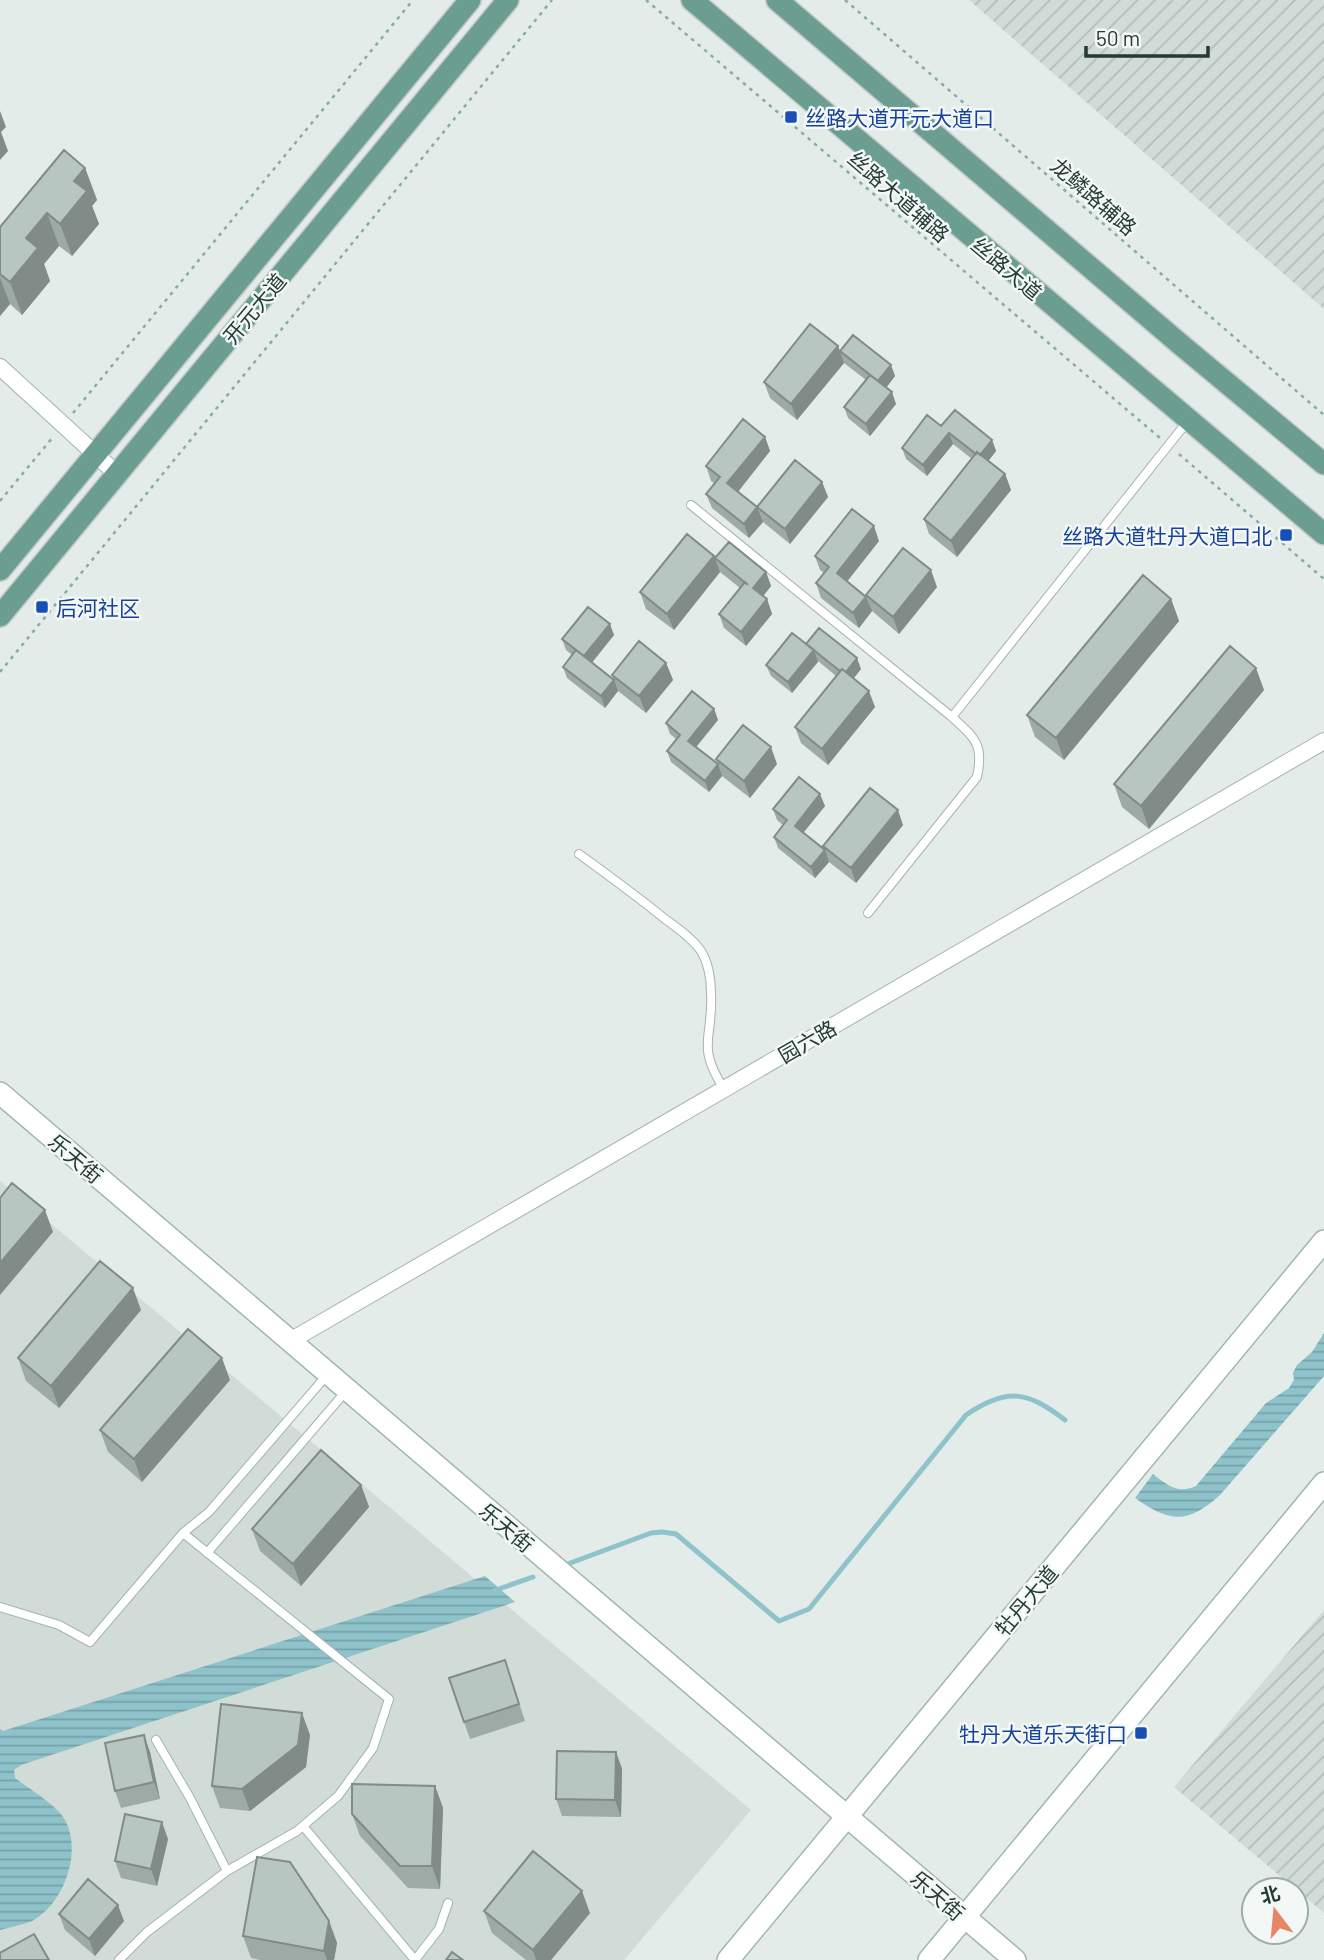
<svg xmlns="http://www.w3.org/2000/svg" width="1324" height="1960" font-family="Barlow,'Noto Sans SC',sans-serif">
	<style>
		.built { fill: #d1dbd7 }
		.industrial { fill: url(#industrial-furrows) }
		.water { fill: url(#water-rules) }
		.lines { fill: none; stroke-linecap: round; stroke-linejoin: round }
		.stream { stroke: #8fc3cc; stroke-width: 5 }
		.lane-casing { stroke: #a6b3af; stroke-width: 10 }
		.street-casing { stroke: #a6b3af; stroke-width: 18 }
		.secondary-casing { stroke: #a2b6af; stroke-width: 24 }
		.primary-casing { stroke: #c2c8c6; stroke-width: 24 }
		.path { stroke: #86ada1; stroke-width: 2.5; stroke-dasharray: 3.5 5; stroke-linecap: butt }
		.lane { stroke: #fff; stroke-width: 8 }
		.street { stroke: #fff; stroke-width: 16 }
		.secondary { stroke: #fff; stroke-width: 21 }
		.primary { stroke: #6b9e91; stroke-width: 21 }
		.wall { fill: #9eaaa6 }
		.shaded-wall { fill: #818b87 }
		.building { fill: #b8c6c1; stroke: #818b87; stroke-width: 2 }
		.transit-dot { fill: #1a4fb4; stroke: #f3f8f6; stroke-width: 2.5 }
		.labels { text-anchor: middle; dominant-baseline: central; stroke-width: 5; stroke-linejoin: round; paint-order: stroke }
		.transit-label { font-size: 21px; fill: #164399; stroke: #f3f8f6; text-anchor: start }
		.street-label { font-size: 21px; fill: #243b35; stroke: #f3f8f6 }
	</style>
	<defs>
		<pattern id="industrial-furrows" width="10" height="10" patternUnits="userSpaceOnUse" patternTransform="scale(1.75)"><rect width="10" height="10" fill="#d1dbd7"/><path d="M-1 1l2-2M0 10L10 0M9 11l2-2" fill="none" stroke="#b3bdb9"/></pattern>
		<pattern id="water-rules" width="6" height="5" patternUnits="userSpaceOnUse" patternTransform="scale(1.75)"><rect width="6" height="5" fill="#8fc3cc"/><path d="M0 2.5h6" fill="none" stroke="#75a0a6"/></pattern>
	</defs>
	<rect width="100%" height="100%" fill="#e3ece8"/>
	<path class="built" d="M0,1181L751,1810L624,1960H0Z"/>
	<path class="industrial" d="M969,0H1324V309Z
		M1324,1610V1913L1174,1787Z"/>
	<path class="water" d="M1324,1333V1376L1220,1495C1188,1524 1170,1523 1135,1498L1153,1474C1168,1486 1178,1494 1196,1486L1266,1403L1289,1388L1294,1380L1293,1373L1297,1365L1312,1352Z
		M485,1576L515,1602L21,1765L14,1770L15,1778C29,1789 57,1805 65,1820C83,1852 63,1905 32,1921C22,1925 10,1927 0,1930V1729L3,1731Z"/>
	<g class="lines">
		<path class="stream" d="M565,1565L651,1533L662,1532L676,1534L779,1621L809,1609L966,1415C1007,1387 1027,1391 1065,1420
			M493,1591L533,1577"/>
		<defs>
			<path id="lane" d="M691,505L952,717L1187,422
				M579,854C608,875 637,896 665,919C677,928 692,938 701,951C708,962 711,979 711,992C714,1037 695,1044 724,1089
				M868,913L977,777C984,744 975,738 952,717
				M183,1533L209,1512L327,1375
				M207,1553L347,1390
				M0,1607L59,1625L90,1642L183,1533L389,1699L373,1748L338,1796L297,1831L227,1871
				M303,1826L415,1960
				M119,1960L147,1932L227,1871L190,1798L156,1740
				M415,1960L439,1929L448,1903"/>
			<path id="street" d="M0,367L117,474
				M290,1341L1324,741"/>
			<path id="secondary" d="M0,1093L1015,1960
				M728,1960L1324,1241
				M929,1960L1324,1483"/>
			<path id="primary" d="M692,0L1324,534
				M777,0L1180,344L1324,464
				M0,570L470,0
				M0,616L508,0"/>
		</defs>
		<use href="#lane" class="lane-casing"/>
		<use href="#street" class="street-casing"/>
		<use href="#secondary" class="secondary-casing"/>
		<use href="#primary" class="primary-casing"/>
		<path class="path" d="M646,0L1160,438
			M845,0L1324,415
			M73,413L413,0
			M1179,454L1324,579
			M0,501L53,437
			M0,672L552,0"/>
		<use href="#lane" class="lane"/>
		<use href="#street" class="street"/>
		<use href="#secondary" class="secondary"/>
		<use href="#primary" class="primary"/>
	</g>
	<path class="wall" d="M85,168L97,200L92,206L99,224L72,256L59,246L44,264L50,281L22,315L10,304L0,316V227Z
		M838,346L840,351L895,376L886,388L896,404L870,436L848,418L844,407L866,380L844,363L797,420L770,398L764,382Z
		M941,426L992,440L996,451L988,461L1005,474L1011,490L957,557L929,534L924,519L972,459L953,444L927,476L906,459L902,448Z
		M765,437L770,451L738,492L757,507L822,482L828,497L790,544L763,522L749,538L712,508L706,494L714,483L711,481L706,466Z
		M879,541L847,581L866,597V595L937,587L899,634L872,611L859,628L821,598L816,583L824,573L820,570L815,556Z
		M715,558L766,572L771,586L763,596L767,599L772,614L746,646L724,628L719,614L740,588L720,572L674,630L646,609L640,592Z
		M1171,599L1179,621L1064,760L1035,737L1027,715Z
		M614,635L592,663L614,680L612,675L666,663L673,680L646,713L618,691L605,708L567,678L563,667L572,655L566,650L562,639Z
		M806,644L861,669L854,678L875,707L828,765L801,743L795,727L836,676L818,661L792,693L771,676L766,665Z
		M1264,690L1149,829L1122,807L1114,784Z
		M714,709L718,720L696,747L718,764L716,759L777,764L750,798L722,776L709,792L671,762L667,751L676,739L670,734L666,723Z
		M825,806L803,833L825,850L823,846L903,825L856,883L829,862L815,878L778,848L774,837L783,825L777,820L773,809Z
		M141,1310L59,1408L26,1381L18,1358Z
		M230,1380L142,1482L108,1452L100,1430Z
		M361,1485L369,1507L301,1586L260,1551L252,1529Z
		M505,1660L525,1721L470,1739L464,1722Z
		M310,1735L306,1767L250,1811L220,1808L212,1786Z
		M150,1752L160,1799L121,1808L115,1791Z
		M616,1752L622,1769L621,1817L562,1816L556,1799Z
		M435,1786L443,1808L440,1889L408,1888L360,1836L352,1814Z
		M168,1839L157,1886L121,1878L115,1861Z
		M484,1911L590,1913L551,1960H526L492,1933Z
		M59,1914L124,1921L95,1956L65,1930Z
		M329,1921L337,1943L334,1960H260L251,1958L243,1936Z"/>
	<path class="shaded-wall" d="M0,111L6,127L1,132L8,151L0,160Z
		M85,168L97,200L92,206L99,224L72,256L60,224L74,181Z
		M47,213L59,246L44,264L50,281L22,315L10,282L26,238Z
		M0,278L10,304L0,316Z
		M838,346L844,363L797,420L791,404Z
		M891,365L895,376L882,393L878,381Z
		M892,392L896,404L870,436L866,424Z
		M949,433L953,444L927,476L923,465Z
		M765,437L770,451L733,498L727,483Z
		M992,440L996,451L983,468L979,457Z
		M1005,474L1011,490L957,557L951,541Z
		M822,482L828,497L790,544L785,529Z
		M757,507L763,522L749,538L744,524Z
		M874,526L879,541L842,588L837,573Z
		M714,556L720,572L674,630L667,614Z
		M931,570L937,587L899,634L893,617Z
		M766,572L771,586L758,603L753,588Z
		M866,597L872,611L859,628L853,613Z
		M767,599L772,614L746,646L741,632Z
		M1171,599L1179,621L1064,760L1056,738Z
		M610,624L614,635L588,667L584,656Z
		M814,650L818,662L792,693L788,682Z
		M857,658L861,669L848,685L844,674Z
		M666,663L673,680L646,713L639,696Z
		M1256,668L1264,690L1149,829L1141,806Z
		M614,680L618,691L605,708L601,696Z
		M869,691L875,707L828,765L822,749Z
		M714,709L718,720L692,752L688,741Z
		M771,747L777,764L750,798L744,781Z
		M718,764L722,776L709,792L705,781Z
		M820,794L825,806L799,838L795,826Z
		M898,810L903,825L856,883L851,868Z
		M825,850L829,862L815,878L811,867Z
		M45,1210L53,1232L0,1295V1263Z
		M133,1288L141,1310L59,1408L51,1386Z
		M222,1358L230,1380L142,1482L134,1459Z
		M361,1485L369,1507L301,1586L293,1564Z
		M302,1713L310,1735L306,1767L250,1811L242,1789Z
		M144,1735L150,1752L160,1799L154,1782Z
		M616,1752L622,1769L621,1817L615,1800Z
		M435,1786L443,1808L440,1889L432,1866Z
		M162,1822L168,1839L157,1886L151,1869Z
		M582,1891L590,1913L551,1960H536L533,1950Z
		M118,1905L124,1921L95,1956L89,1939Z
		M329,1921L337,1943L334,1960H327L324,1951Z"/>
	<path class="building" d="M64,150L85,168L74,181L87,191L60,224L47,213L26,238L38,248L10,282L0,274V227Z
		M810,324L838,346L791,404L764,382Z
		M853,335L891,365L878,381L840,351Z
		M870,375L892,392L866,424L844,407Z
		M955,410L992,440L980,455L977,452L976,454L949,433L923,465L902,448L927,415L941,426Z
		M743,419L765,437L727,483L757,507L744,524L706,494L720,477L706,466Z
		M977,452L1005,474L951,541L924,519Z
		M795,460L822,482L785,529L757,507Z
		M852,509L874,526L837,573L866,597L853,613L816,583L829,567L815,556Z
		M687,534L714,556L667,614L640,592Z
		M729,542L766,572L753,588L767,599L741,632L719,614L745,582L748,585L715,558Z
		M903,548L931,570L893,617L866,595Z
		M1143,575L1171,599L1056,738L1027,715Z
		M588,607L610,624L584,656L562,639Z
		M819,628L857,658L846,672L842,669L840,671L806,644Z
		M792,633L814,650L788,682L766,665Z
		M639,641L666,663L639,696L612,675Z
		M1230,646L1256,668L1141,806L1114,784Z
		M576,650L614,680L601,696L563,667Z
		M842,669L869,691L822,749L795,727Z
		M692,691L714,709L688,741L718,764L705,781L667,751L680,735L666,723Z
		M743,725L771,747L744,781L716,759Z
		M799,777L820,794L795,826L825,850L811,867L774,837L787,820L773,809Z
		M870,788L898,810L851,868L823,846Z
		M12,1183L45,1210L0,1263V1198Z
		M100,1261L133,1288L51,1386L18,1358Z
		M188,1329L222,1358L134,1459L100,1430Z
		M321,1450L361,1485L293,1564L252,1529Z
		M505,1660L519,1704L464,1722L449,1678Z
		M221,1704L302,1713L298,1745L242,1789L212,1786Z
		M144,1735L154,1782L115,1791L105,1743Z
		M557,1751L616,1752L615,1800L556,1799Z
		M352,1784L435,1786L432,1866H400L352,1814Z
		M125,1814L162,1822L151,1869L115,1861Z
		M533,1851L582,1891L533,1950L484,1911Z
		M257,1857L290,1862L329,1921L324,1951L243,1936Z
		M88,1879L118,1905L89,1939L59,1914Z
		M34,1934L49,1960H0V1953Z
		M452,1952L463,1960H446Z"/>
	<g class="transit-dot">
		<rect x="784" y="110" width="14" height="14" rx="3.5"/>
		<rect x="1279" y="528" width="14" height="14" rx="3.5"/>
		<rect x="35" y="600" width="14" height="14" rx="3.5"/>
		<rect x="1134" y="1726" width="14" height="14" rx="3.5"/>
	</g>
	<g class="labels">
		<g class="transit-label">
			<text x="805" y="117">丝路大道开元大道口</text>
			<text x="1272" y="535" text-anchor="end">丝路大道牡丹大道口北</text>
			<text x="56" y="607">后河社区</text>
			<text x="1127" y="1733" text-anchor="end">牡丹大道乐天街口</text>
		</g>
		<g class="street-label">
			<text transform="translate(899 196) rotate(41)">丝路大道辅路</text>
			<text transform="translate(1094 196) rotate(41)">龙鳞路辅路</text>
			<text transform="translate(1007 268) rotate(40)">丝路大道</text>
			<text transform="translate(254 308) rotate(-50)">开元大道</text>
			<text transform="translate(807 1041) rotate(-30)">园六路</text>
			<text transform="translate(76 1158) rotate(40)">乐天街</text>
			<text transform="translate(507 1527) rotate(40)">乐天街</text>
			<text transform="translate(1026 1600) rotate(-50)">牡丹大道</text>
			<text transform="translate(938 1895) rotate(41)">乐天街</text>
		</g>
	</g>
	<g transform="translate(1275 1911) rotate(344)"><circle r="33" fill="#f3f8f6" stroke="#a0aca9" stroke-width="2"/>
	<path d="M0-5L12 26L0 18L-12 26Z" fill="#e78666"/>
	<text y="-10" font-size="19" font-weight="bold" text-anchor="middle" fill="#243b35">北</text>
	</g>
	<path d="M1086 46v10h122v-10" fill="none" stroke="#243b35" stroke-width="3.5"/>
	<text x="1096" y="46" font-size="21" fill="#243b35" stroke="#f3f8f6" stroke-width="5" paint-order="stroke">50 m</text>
</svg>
